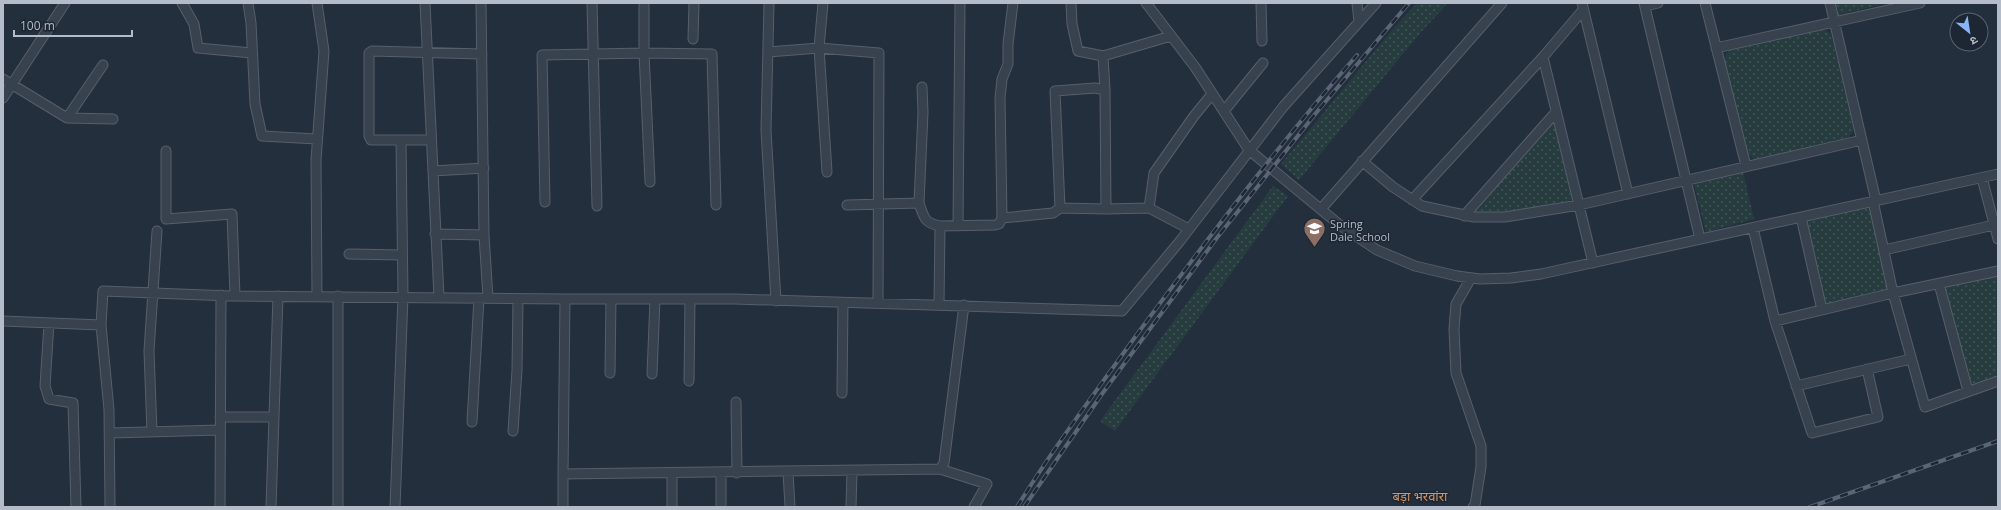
<svg xmlns="http://www.w3.org/2000/svg" width="2001" height="510" font-family="'Open Sans','Noto Sans Devanagari',sans-serif">
	<style>
		.grass { fill: url(#grass-dots) }
		.lines { fill: none; stroke-linecap: round; stroke-linejoin: round }
		.minor-casing { stroke: #565f6c; stroke-width: 11 }
		.minor { stroke: #38414e; stroke-width: 9 }
		.rail-casing { stroke: #5a6575; stroke-width: 4 }
		.rail { stroke: #1d2633; stroke-width: 2.5; stroke-dasharray: 8; stroke-linecap: butt }
		.labels { text-anchor: middle; dominant-baseline: central; stroke-width: 3; stroke-linejoin: round; paint-order: stroke }
		.poi-label { font-size: 11px; fill: #b4bcc9; stroke: #1d2633; text-anchor: start }
		.quarter-label { font-size: 13px; fill: #d59563; stroke: #1d2633 }
	</style>
	<defs>
		<pattern id="grass-dots" width="8" height="8" patternUnits="userSpaceOnUse"><rect width="8" height="8" fill="#263c3f"/><path d="M2 2h.1M6 6h.1" fill="none" stroke="#435659" stroke-width="1.8" stroke-linecap="round"/></pattern>
	</defs>
	<rect width="100%" height="100%" fill="#242f3e"/>
	<path class="grass" d="M1417,3H1448L1421,32L1299,180L1281,164L1392,30Z
		M1835,3H1883V4L1838,15Z
		M1823,29L1831,34L1854,130L1849,137L1755,160L1748,154L1724,59L1729,50Z
		M1553,120L1572,200L1512,212L1476,213L1473,211Z
		M1743,172L1754,219L1706,232L1694,184Z
		M1273,186L1288,196L1115,431L1100,421Z
		M1869,207L1888,290L1825,304L1806,221Z
		M1998,276V375L1971,385L1943,287Z"/>
	<g class="lines">
		<defs>
			<path id="minor" d="M182,3L194,24L198,48L252,53
				M248,3L251,23L255,104L262,136L317,139
				M317,3L324,51L316,160L317,296
				M425,3L439,297
				M481,3L484,235L488,298
				M592,3L597,206
				M644,3V53L650,182
				M769,3L766,130L776,301
				M823,3L819,48L827,172
				M1013,3L1008,44V64L1002,79L1000,98L1002,218L1053,213L1060,208L1055,91L1095,88L1105,90L1106,209L1149,208L1154,173L1194,116L1212,94
				M1071,3L1072,24L1078,51L1103,56L1171,36
				M1146,3L1195,67L1249,150L1341,226L1377,250L1415,266L1457,276L1480,279L1511,278L1541,274L1998,174
				M1261,3L1262,41
				M1357,3L1359,22
				M1582,3L1628,194
				M1644,3L1700,239
				M1705,3L1746,166
				M1830,3L1876,201
				M1645,6L1658,3
				M693,39L694,3
				M1716,48L1920,3
				M768,52L819,48L879,53L878,303
				M1103,56L1105,90
				M1543,57L1593,263
				M3,79L67,118L113,119
				M3,98L65,3
				M1224,111L1263,63
				M67,118L103,65
				M431,140H371L369,136V53L372,51L482,54
				M166,151V219L232,214L235,296
				M1362,161L1393,187L1422,206L1474,217H1505L1579,205L1862,140
				M433,171L484,168
				M1982,178L1998,239
				M1412,200L1543,57L1583,10
				M1873,201L1893,293L1925,407L1998,381
				M545,202L542,55L644,53L712,54L716,205
				M919,203C924,217 924,223 940,226
				M847,205L919,203L923,112L922,87
				M1060,208L1106,209
				M1149,208L1189,229
				M1321,209L1502,3
				M1464,216L1556,112
				M1801,217L1822,310
				M958,225L960,3
				M1753,228L1775,321L1812,433L1878,417L1867,369
				M435,234L484,235
				M1884,250L1994,225
				M349,254L402,255
				M1471,278L1456,304L1454,329L1456,373L1481,446V467L1475,505L1473,507
				M1939,284L1968,391
				M565,299L563,474L940,469L944,463L964,305
				M939,305L940,226L995,225L999,224L1002,218
				M3,321L101,325L103,291L230,296L565,299H735L1122,311L1180,241L1283,107L1376,3
				M1775,321L1893,293L1998,271
				M49,323L45,386L49,399L73,403L76,507
				M101,325L109,410L110,507
				M610,373L611,299
				M652,374L655,299
				M689,381L690,299
				M1796,386L1911,359
				M842,393L843,303
				M736,402L737,473
				M220,417H274
				M472,422L479,298
				M513,431L517,370L518,299
				M152,432L149,351L157,231
				M110,433L220,430
				M940,469L987,484L974,507
				M788,472L790,507
				M563,474V507
				M220,507L221,295
				M271,507L278,296
				M338,507V296
				M395,507L403,296L401,141
				M672,507V473
				M721,507V473
				M851,507L852,471"/>
		</defs>
		<use href="#minor" class="minor-casing"/>
		<use href="#minor" class="minor"/>
		<defs>
			<path id="rail" d="M1017,507C1054,447 1097,390 1138,333C1208,238 1279,144 1357,55
				M1024,507L1102,394L1216,239L1316,113L1409,3
				M1810,507L1998,441"/>
		</defs>
		<use href="#rail" class="rail-casing"/>
		<use href="#rail" class="rail"/>
	</g>
	<defs>
		<symbol id="school-pin" viewBox="-11 -11 22 30"><path d="M0 17L-7.5 6A9.5 9.5 0 1 1 7.5 6Z" fill="#8d6e63" stroke="#1d2633"/><path d="M0-5L7-2L0 1L-7-2ZM-4 1L0 2.5L4 1V4Q0 6-4 4Z" fill="#fff"/></symbol>
	</defs>
	<g fill-rule="evenodd">
		<use href="#school-pin" x="1302" y="216" width="25" height="34"/>
	</g>
	<g class="labels">
		<g class="poi-label">
			<text x="1330" y="223">Spring<tspan x="1330" dy="13">Dale School</tspan></text>
		</g>
		<g class="quarter-label">
			<text x="1420" y="496">बड़ा भरवांरा</text>
		</g>
	</g>
	<rect width="2001" height="510" fill="none" stroke="#b4bcc9" stroke-width="8"/>
	<g transform="translate(1969 32) rotate(150)"><circle r="19" fill="#1d2633" stroke="#59626f"/>
	<path d="M0-3L7 15L0 10L-7 15Z" fill="#8ab4f8"/>
	<text y="-6" font-size="11" font-weight="bold" text-anchor="middle" fill="#b4bcc9">उ</text>
	</g>
	<path d="M14 30v6h118v-6" fill="none" stroke="#b4bcc9" stroke-width="2"/>
	<text x="20" y="30" font-size="12" fill="#b4bcc9" stroke="#1d2633" stroke-width="3" paint-order="stroke">100 m</text>
</svg>
